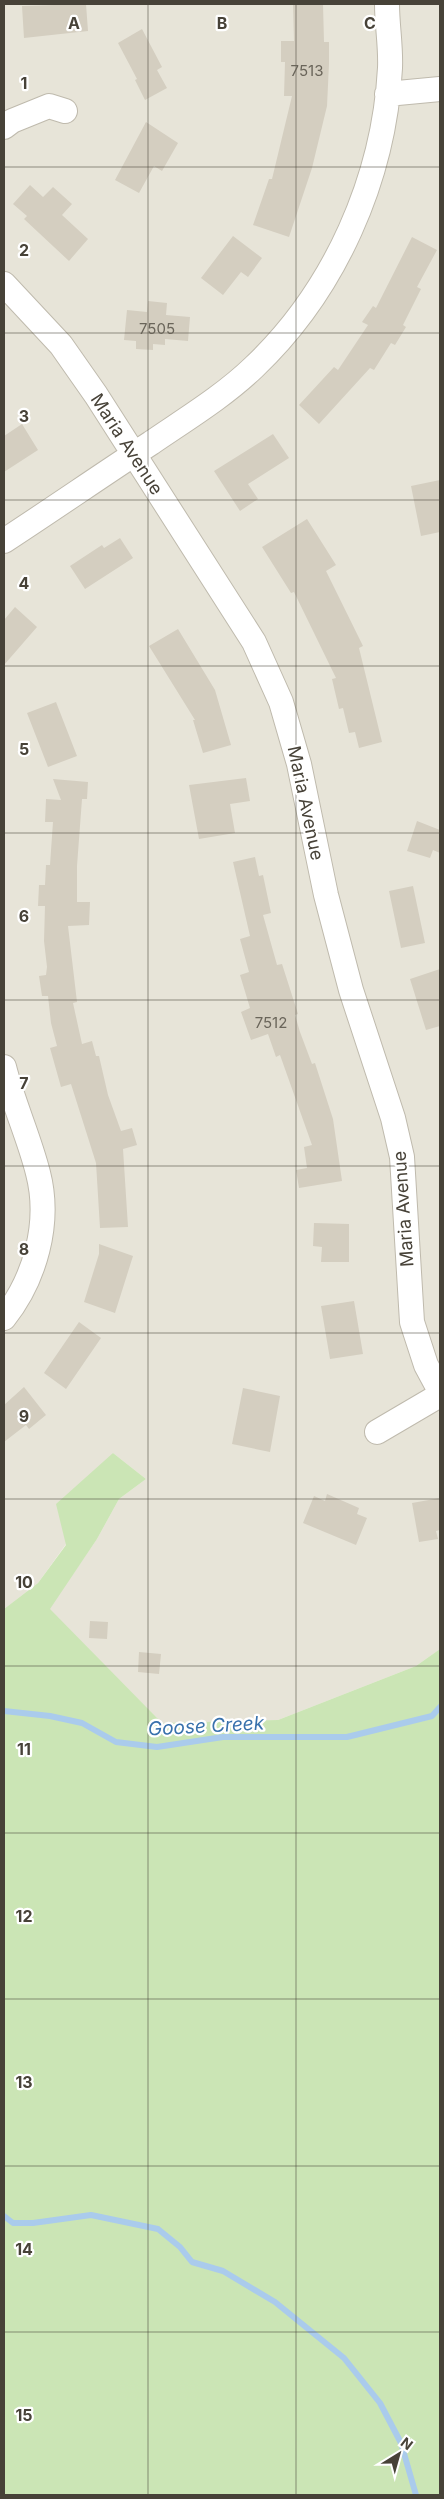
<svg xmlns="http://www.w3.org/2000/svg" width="444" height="2499" font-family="Inter,sans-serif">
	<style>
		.residential { fill: #e7e4d8 }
		.green { fill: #cbe5b5 }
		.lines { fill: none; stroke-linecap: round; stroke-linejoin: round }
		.stream { stroke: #aacbec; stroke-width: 6 }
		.building { fill: #d4cec0 }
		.minor-casing { stroke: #bfbaad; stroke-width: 26 }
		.minor { stroke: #fff; stroke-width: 24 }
		.grid { fill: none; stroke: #474238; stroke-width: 1; stroke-opacity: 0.55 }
		.labels { text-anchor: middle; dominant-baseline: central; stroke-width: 4.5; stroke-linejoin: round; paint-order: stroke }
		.number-label { font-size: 15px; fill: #6a655a }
		.street-label { font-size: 18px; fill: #474238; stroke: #fff }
		.water-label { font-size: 19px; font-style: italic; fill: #3871ac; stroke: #fff }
		.grid-label { font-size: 16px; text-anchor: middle; font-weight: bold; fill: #474238; stroke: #fff; stroke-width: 4.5; stroke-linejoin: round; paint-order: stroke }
	</style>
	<rect width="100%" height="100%" fill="#f4f1e9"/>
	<path class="residential" d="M4,4H440V1649L416,1666L278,1720L162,1723L49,1609L97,1539L119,1499L146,1479L113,1453L66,1544L38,1583L4,1609Z"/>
	<path class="green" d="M113,1453L146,1479L119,1499L97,1539L50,1609L162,1723L278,1720L416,1666L440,1649V2495H4V1609L38,1583L66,1545L56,1504Z"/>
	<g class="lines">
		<path class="stream" d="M4,1711L50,1716L82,1723L116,1742L157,1747L223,1737H347L432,1716L440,1707
			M4,2216L13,2223H33L91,2215L158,2229L180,2247L192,2262L223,2271L275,2302L344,2358L380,2403L401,2443L416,2495"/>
	</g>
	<path class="building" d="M86,4L88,31L24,38L22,6Z
		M293,4H323L324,42H329V64L327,106L312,168L289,237L253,225L269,179H272L292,96H284L285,62H281V41H294Z
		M142,29L162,67L157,70L167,88L145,100L135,80L137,79L118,43Z
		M146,122L178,143L162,171L154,166L139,193L115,180Z
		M30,185L43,197L53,187L72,204L62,215L88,239L69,261L24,219L27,216L13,204Z
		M233,236L262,258L248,277L241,272L223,295L201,278Z
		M412,237L437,250L417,287L421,289L403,325L406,327L395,345L391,343L374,370L370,368L319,424L299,405L334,367L338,370L368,325L362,322L373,306L376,308Z
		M148,301L167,303L166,315L190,317L188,341L165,339V345L153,344V350L136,349V341L124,340L127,310L147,312Z
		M22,424L38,450L4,472V436Z
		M273,434L289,458L248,484L258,499L240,511L214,471Z
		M440,480V532L421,536L411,486Z
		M307,519L336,565L326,571L363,646L359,648L382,742L359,748L355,732L349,733L343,708L339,709L332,679L336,678L294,592L291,593L262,547Z
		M120,538L133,558L85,589L70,566L102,545L104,548Z
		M15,607L37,627L4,665V620Z
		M178,629L215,690L231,745L203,753L193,720H195L149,646Z
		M56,702L77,756L48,767L27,713Z
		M246,778L250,801L230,804L235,833L199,839L189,785Z
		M53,779L88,782L87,799H82L77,866V902H90L89,925L68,926L77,1002L73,1003L82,1044L92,1041L96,1056H99L108,1095L121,1131L132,1128L137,1145L123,1149L128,1227L100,1228L96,1163L71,1084L61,1087L50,1048L57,1046L51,1023L48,996H42L39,976L46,975L47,967L44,941L45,906H38L39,885H45L46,865H50L53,822H45L46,799L61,800Z
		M417,821L440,830V853L433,850L430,858L407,851Z
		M255,857L259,876L263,875L271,913L263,915L277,965L282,964L298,1014L295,1015L300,1032L312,1064L315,1063L333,1119L342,1181L299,1188L296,1170L307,1168L304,1147L312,1145L280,1055L276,1057L268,1034L251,1040L241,1012L250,1008L240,975L249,972L240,939L250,936L233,862Z
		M413,886L425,943L401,948L389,891Z
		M440,969V1026L426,1030L410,979Z
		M314,1223L349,1224V1262H321L322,1247L313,1246Z
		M99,1244L133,1256L115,1313L84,1302L99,1254Z
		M354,1301L363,1354L330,1359L321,1306Z
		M79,1322L101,1338L66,1389L44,1373Z
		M24,1387L46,1415L29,1429L26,1425L4,1442V1405Z
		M243,1388L280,1396L270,1452L232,1444Z
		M327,1494L359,1508L357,1514L367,1518L356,1545L303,1523L314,1496L325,1501Z
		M440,1498V1530L436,1531L438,1539L419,1542L412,1503Z
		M90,1621L108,1622L107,1639L89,1638Z
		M139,1652L161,1654L159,1674L138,1672Z"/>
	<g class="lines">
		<defs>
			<path id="minor" d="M387,94L440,89
				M4,127L12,121L49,106L65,111
				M4,284L61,345L96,395L254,642L281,702L299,764L326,895L351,990L393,1118L402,1157L412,1322L426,1365L440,1391
				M4,541C53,509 102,475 151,443C186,419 224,396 254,367C335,290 384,179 390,68C391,47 387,25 387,4
				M4,1067C13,1103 29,1137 38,1173C51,1223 35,1279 4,1318
				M377,1432L440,1395"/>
		</defs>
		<use href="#minor" class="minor-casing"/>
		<use href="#minor" class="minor"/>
	</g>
	<path class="grid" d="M148,4V2495M296,4V2495M4,167H440M4,333H440M4,500H440M4,666H440M4,833H440M4,1000H440M4,1166H440M4,1333H440M4,1499H440M4,1666H440M4,1833H440M4,1999H440M4,2166H440M4,2332H440"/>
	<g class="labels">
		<g class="number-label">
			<text x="307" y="70">7513</text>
			<text x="157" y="328">7505</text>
			<text x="271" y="1022">7512</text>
		</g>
		<g class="street-label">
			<text transform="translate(127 444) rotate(57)">Maria Avenue</text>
			<text transform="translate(306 803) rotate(78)">Maria Avenue</text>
			<text transform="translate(403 1209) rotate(-94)">Maria Avenue</text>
		</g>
		<g class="water-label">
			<text transform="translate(206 1726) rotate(-3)">Goose Creek</text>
		</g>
	</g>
	<g class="grid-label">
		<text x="74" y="29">A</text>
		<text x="222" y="29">B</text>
		<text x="370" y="29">C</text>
		<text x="24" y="89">1</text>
		<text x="24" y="256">2</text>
		<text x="24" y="422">3</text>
		<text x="24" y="589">4</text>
		<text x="24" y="755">5</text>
		<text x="24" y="922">6</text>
		<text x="24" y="1089">7</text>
		<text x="24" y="1255">8</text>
		<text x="24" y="1422">9</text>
		<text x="24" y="1588">10</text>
		<text x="24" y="1755">11</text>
		<text x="24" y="1922">12</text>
		<text x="24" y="2088">13</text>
		<text x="24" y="2255">14</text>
		<text x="24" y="2421">15</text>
	</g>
	<rect width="444" height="2499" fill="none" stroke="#474238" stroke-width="10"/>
	<g transform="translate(399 2454) rotate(37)" stroke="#ffffff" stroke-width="4" paint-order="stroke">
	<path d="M0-4L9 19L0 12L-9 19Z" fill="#474238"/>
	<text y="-8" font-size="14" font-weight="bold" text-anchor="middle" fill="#474238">N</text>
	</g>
</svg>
